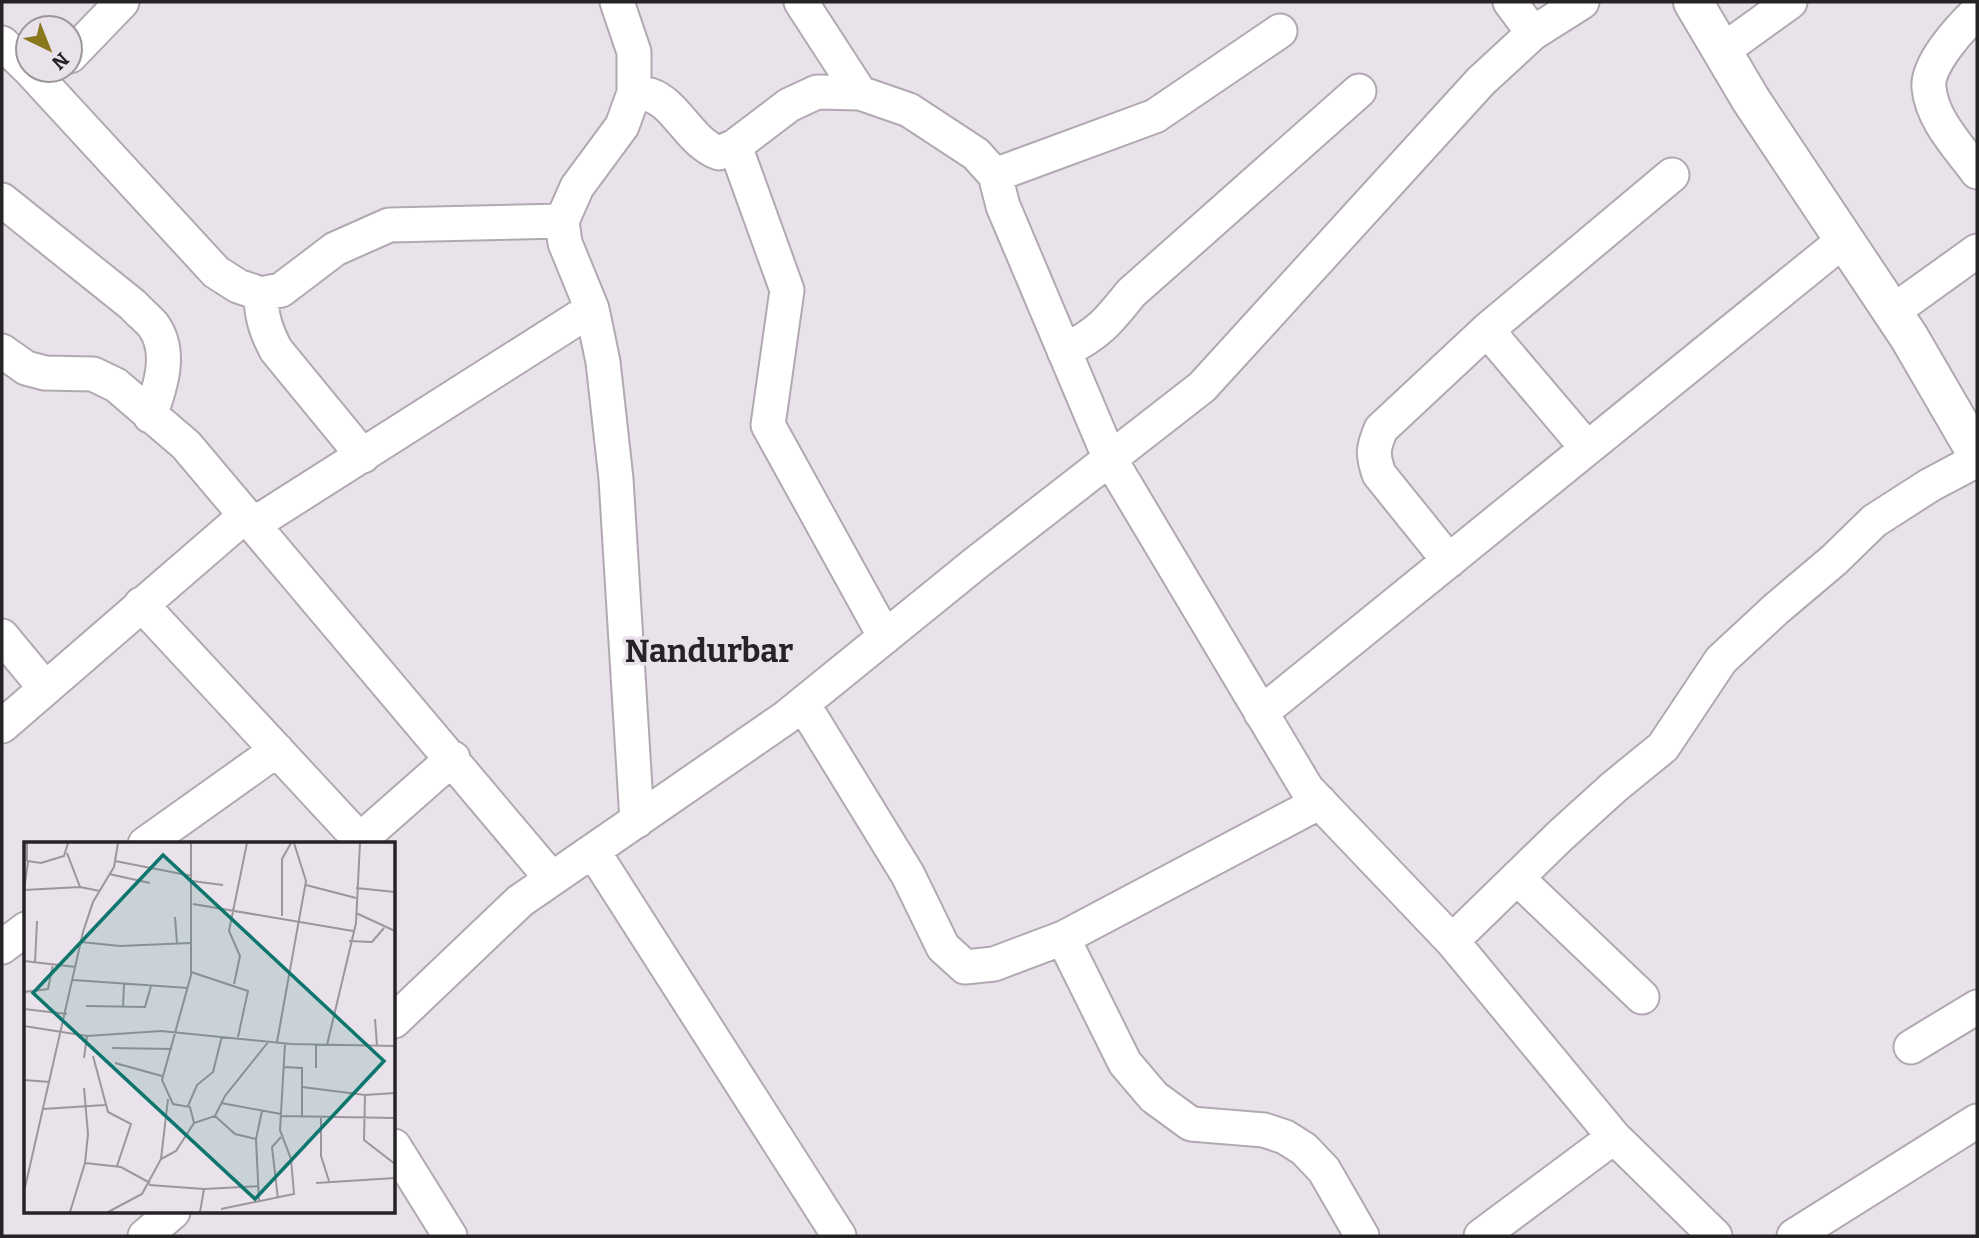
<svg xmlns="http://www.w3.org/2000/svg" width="1979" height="1238" font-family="Bitter,serif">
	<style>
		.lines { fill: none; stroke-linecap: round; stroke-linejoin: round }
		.minor-casing { stroke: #b1a9b1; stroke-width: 37 }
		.tertiary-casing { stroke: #b1a9b1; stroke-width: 42 }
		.minor { stroke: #fff; stroke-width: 33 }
		.tertiary { stroke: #fff; stroke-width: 38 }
		.labels { text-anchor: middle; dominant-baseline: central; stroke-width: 7; stroke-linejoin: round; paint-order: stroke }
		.town-label { font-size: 32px; font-weight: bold; fill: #262326; stroke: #eae2ea }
		.inset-road { fill: none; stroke: #9c969c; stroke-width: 2 }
		.view { fill: #0f766e; fill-opacity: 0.15; stroke: #0f766e; stroke-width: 3.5 }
		.inset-edge { fill: none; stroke: #262326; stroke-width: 3.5 }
	</style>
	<rect width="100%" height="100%" fill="#eae2ea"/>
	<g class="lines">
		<defs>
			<path id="minor" d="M617,2L634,52V93L622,126L577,187L562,221L565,243L592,309L603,362L616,479L637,821
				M801,2L860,93
				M1510,2L1533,33
				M1977,12C1961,27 1926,65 1929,88C1932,120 1959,147 1977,172
				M2,43L28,68
				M1722,51L1790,2
				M70,56L122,2
				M30,70L216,272L238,286L261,294L281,290L335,249L389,225L562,221
				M634,93C639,94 645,94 650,95C677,104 689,142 719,153L735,146L789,105L817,92L860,93L909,110L976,154L995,175L1003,206L1110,459L1307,789L1452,941L1614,1137L1715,1236
				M735,146L787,290L768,425L885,637
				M995,175L1155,116L1280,31
				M2,200L133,305C139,312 147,318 153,325C173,352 160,388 150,416
				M261,294C261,316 266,331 276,350L363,456
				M1892,312L1977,251
				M1487,330L1587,448
				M2,351L26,368L45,373L93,374L116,385L186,445L552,879
				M1064,351C1098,334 1108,322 1131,293L1359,91
				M254,524L592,309
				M1449,561L1379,474C1372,454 1373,448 1381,429L1487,330L1672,175
				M141,604L360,840L453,758
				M2,636L45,688
				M803,704L908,875L943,947L965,967L994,964L1063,938L1320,802
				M1261,713L1844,240
				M2,726L246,515
				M145,844L277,750
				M593,851L839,1236
				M1517,878L1642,997
				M1063,938L1125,1063L1154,1097L1191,1124L1264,1130L1285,1137L1304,1149L1324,1170L1362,1236
				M1452,941L1561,835L1614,787L1663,747L1721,660L1776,609L1834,560L1874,521L1930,485L1977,460
				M2,947L26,929
				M394,1021L520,901L785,718L976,563L1202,387L1481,81L1533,33L1582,2
				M1911,1047L1977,1007
				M394,1146L450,1236
				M145,1236L173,1212
				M1481,1236L1614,1137
				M1794,1236L1977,1121"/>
			<path id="tertiary" d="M1693,2L1751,100L1909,337L1977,454"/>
		</defs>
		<use href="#minor" class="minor-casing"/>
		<use href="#tertiary" class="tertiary-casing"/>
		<use href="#minor" class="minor"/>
		<use href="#tertiary" class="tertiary"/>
	</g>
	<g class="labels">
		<g class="town-label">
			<text x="709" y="651">Nandurbar</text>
		</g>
	</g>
	<g transform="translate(24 842)">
		<rect width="371" height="371" fill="#eae2ea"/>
		<path class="inset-road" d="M3,1V19L17,21L40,14L44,1M167,1V133L138,238L149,262L166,265L170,281M43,11L56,45M91,19L168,34M85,32L126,41M168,39L199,43M282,43L332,56M332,46L371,50M0,48L56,45L76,49M0,48L4,20M169,62L329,89M332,71L371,89M258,74V17L267,1M151,75L153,101M325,99L348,100L360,86M57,100L96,104L166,101M0,119L52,125M11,120L13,79M167,130L224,149L214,195M49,138L164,146M210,142L216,114L205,89L223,1M0,150L24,147L29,122M62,164L121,165L127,144M99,166L100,142M0,167L43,172M351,177L353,204M0,184L63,194L137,189L267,202L371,204M253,200L282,39L270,1M303,203L332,81L336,1M88,206L148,207M69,214L84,270L107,282L93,324M60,216L63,194M91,221L138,234M259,225L278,226V275M292,226V202M0,238L26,240M278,245L341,253L371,251M341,253L340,298L371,322M197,261L257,272M164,264L173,243L189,230L198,194M19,267L81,263M191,274L211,292L232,297L235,359M257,274L371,276M297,276V314L305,339M232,297L238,269M137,317L144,257M61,321L97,325L126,341M292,341L371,336M125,343L180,347L235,344M0,350L59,90L69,60L90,25L94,1M254,357L248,305L257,295M197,367L270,352L267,317L256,288L261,202M46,370L61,321L64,292L60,246M84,370L118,352L137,317L152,309L170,281L191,274L201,254L245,199M176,370L180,347"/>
		<path class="view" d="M139,13L360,219L231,357L9,151Z"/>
		<rect width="371" height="371" class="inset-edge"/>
	</g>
	<rect width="1979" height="1238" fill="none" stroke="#262326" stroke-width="7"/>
	<g transform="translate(49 49) rotate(137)"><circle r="33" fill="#eae2ea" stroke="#9c969c" stroke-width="2"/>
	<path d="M0-5L12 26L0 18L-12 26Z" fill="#89781d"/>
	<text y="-10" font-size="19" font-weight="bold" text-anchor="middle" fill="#262326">N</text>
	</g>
</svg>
